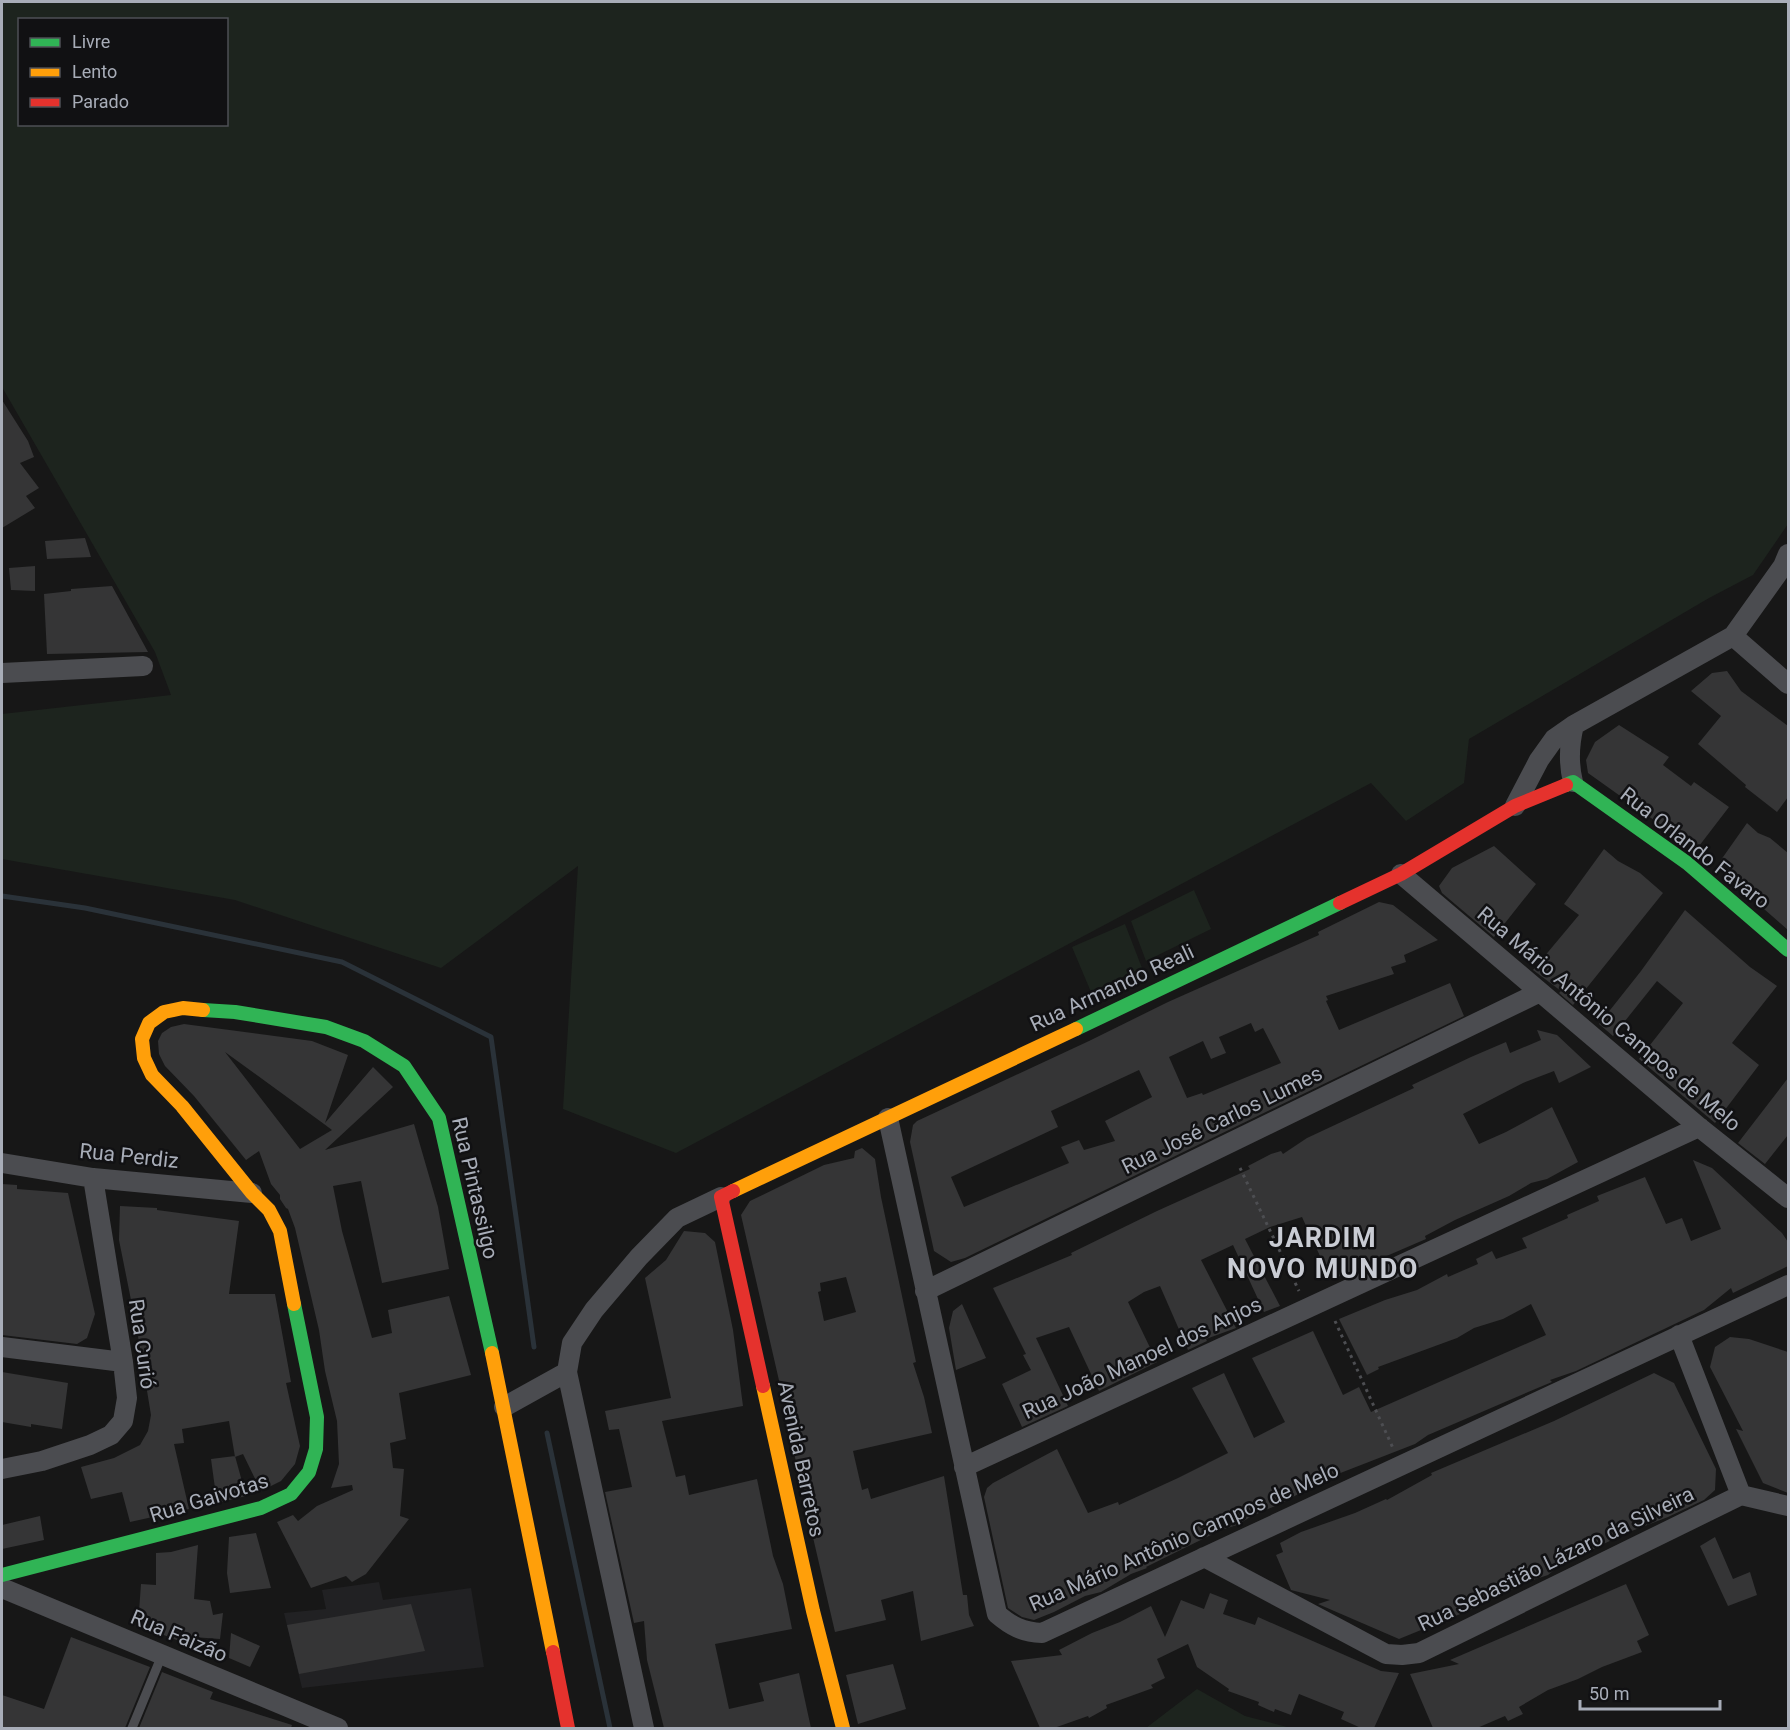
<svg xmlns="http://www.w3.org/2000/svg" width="1790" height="1730" font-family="Roboto,sans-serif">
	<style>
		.built { fill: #212123 }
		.green { fill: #1d241e; fill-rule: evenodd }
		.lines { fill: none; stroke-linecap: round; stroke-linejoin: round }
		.stream { stroke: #2a3239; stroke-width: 5 }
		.building { fill: #353536; fill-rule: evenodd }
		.path { stroke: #4d4e52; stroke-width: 3; stroke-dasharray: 3 4.5; stroke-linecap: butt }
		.lane { stroke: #4b4c50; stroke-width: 9 }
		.street { stroke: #4b4c50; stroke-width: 20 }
		.fast { stroke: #30b455; stroke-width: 14 }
		.slow { stroke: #ff9f0a; stroke-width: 14 }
		.jam { stroke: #e5322d; stroke-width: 14 }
		.labels { text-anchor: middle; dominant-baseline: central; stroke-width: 5; stroke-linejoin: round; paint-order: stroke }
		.street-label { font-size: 21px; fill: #a8adb8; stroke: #111113 }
		.district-label { font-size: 27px; font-weight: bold; letter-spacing: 1.5px; fill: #c9ccd4; stroke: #111113 }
	</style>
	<rect width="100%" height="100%" fill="#171717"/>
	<path class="built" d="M379,1582L383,1600L471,1588L484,1667L302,1688L284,1613L326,1609L322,1590Z"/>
	<path class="green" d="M2,2H1788V524L1753,575L1709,598L1469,739L1464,783L1406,821L1371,783L676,1153L563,1109L578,866L441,968L235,900L2,859V714L171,695L155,652L2,387ZM20,20H226V124H20Z
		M1194,890L1211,929L1146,961L1131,921Z
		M1125,924L1142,968L1091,992L1072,947Z
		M1197,1689L1245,1716L1291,1728H1146Z"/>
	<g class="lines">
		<path class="stream" d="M2,896L85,908L342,962L491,1037L534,1347
			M547,1433L610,1728"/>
	</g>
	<path class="building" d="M2,400L28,441L34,457L20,463L39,488L26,496L35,508L2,528Z
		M85,538L91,557L47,559L45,541Z
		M35,566V591L11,590L9,568Z
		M112,586L148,652L47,654L44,594L71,591V589Z
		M1727,671L1741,691L1788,726V797L1777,812L1745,787L1746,785L1698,744L1721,716L1691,691L1712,673Z
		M1619,725L1669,757L1663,765L1691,786L1694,782L1729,807L1696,850L1588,773L1586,760L1595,742Z
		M1747,823L1758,833L1770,838L1788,853V930L1716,867Z
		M1494,846L1536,884L1494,937L1442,893L1439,886L1452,868Z
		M1604,849L1618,861L1640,873L1663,893L1573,1005L1559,993L1561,991L1533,970L1579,915L1564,904Z
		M1379,902L1393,905L1438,940L1404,955L1406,962L1391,967L1394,974L1326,996L1328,1000L1326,1001L1339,1030L1450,983L1464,1016L965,1258L951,1262L934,1251L910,1142L913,1125L917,1121L1089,1041L1168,1002L1319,935L1318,932ZM1251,1023L1255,1032L1263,1028L1281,1063L1203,1095L1202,1093L1187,1098L1169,1057L1203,1041L1211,1059L1226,1053L1219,1037ZM1139,1070L1152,1097L1105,1121L1115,1141L1084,1150L1079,1140L1061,1147L1069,1163L964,1207L951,1177L1058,1127L1051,1111Z
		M1685,910L1750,967L1777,986L1732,1043L1759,1065L1715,1123L1639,1059L1683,1003L1657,981L1613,1036L1599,1024L1641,971Z
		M184,1024L312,1041L348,1055L325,1123L373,1067L393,1087L325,1150L414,1124L438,1207L449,1269L382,1283L361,1181L333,1186L342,1231L372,1338L392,1333L388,1310L449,1296L471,1375L399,1393L406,1439L390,1443L393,1468L404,1469L400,1516L409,1519L366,1574L352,1582L346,1576L311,1588L277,1522L293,1515L298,1521L317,1506L353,1490L352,1485L331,1488L339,1464L337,1421L325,1371L319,1330L295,1228L288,1209L286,1208L280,1199V1195L271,1184L259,1151L246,1160L194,1096L165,1066L159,1054L158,1041L162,1033L171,1027ZM225,1052L324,1124L332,1130L300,1149Z
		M1537,1030L1557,1035L1591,1067L1559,1083L1554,1071L1523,1083L1463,1114L1479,1144L1506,1132L1552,1107L1578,1162L1547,1179L1531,1183L1509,1196L1455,1220L1425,1236L1426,1239L1331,1280L1302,1217L1270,1227L1245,1239L1280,1306L1264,1312L1233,1245L1201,1260L1236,1328L1206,1339L1207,1341L1188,1350L1160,1286L1144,1292L1128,1302L1157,1362L1099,1391L1069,1327L1036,1338L1068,1406L1022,1427L1002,1384L1031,1370L1023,1355L1026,1354L993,1288L1072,1255L1071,1253L1157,1211L1250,1169L1248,1166L1271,1154L1281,1151L1283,1154L1307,1138L1414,1088L1412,1085L1471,1057L1506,1042L1510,1053L1541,1040Z
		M1788,1078V1135L1765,1164L1738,1143Z
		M862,1148L875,1159L881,1197L916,1362L913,1363L924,1397L932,1433L853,1451L862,1490L868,1488L871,1499L944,1476L963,1595H967L969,1615L974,1626L921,1641L913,1591L881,1600L886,1620L835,1632L805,1503L808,1502L798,1469L793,1450H795L741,1215L750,1201L824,1165L854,1158L855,1151ZM846,1277L856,1312L824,1321L818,1292L821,1291L820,1283Z
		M1693,1160L1712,1168L1782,1233L1788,1242V1266L1733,1293L1731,1288L1704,1310L1576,1371L1550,1380L1552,1382L1540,1387L1428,1435L1415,1444L1325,1479L1284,1502L1252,1516L1237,1525L1221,1530L1146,1567L1147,1568L1131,1574L1101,1592L1085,1596L1054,1612L1034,1620L1022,1617L1008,1608L984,1497L987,1488L993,1483L1057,1449L1088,1513L1118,1502L1119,1505L1178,1478L1228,1453L1192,1388L1224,1373L1254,1438L1285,1422L1252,1358L1313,1331L1343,1395L1359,1387L1371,1412L1546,1335L1531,1304L1503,1319L1474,1328L1457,1338L1378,1367L1379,1369L1367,1375L1339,1319L1385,1300L1417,1290L1447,1274L1448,1277L1478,1264L1476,1259L1492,1251L1496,1259L1527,1248L1522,1238L1568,1218L1567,1215L1599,1201L1597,1196L1645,1177L1666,1224L1682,1218L1691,1241L1721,1229Z
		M2,1184L17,1185V1189L68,1193L95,1314L87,1338L77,1344L2,1335Z
		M120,1206L157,1208V1210L239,1221L229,1294H275L291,1382L286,1383L300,1446L295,1464L281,1481L261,1491L243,1454L235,1457L229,1421L182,1429L184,1443L174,1444L189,1509L130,1522L122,1492L91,1499L81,1467L114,1458L140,1445L148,1431L151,1415L137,1330L119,1240Z
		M684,1231L705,1233L715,1242L733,1330L743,1406L662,1421L676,1477L685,1475L689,1495L757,1479L773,1556L783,1584L792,1629L715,1644L729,1709L764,1701L759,1683L799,1673L811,1728H664L647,1660L644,1621L634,1623L605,1492L632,1487L619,1429L609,1430L605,1411L671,1398L645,1278L666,1260Z
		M962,1304L986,1358L956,1370L949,1328L953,1311Z
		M1730,1337L1749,1339L1788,1352V1493L1763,1483L1736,1429L1743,1431L1710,1367L1715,1347Z
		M2,1372L68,1383L62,1429L31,1424V1427L2,1422Z
		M1654,1373L1674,1383L1716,1469L1715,1490L1704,1500L1668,1517L1624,1534L1575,1558L1565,1561L1548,1575L1521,1584L1506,1593L1477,1604L1478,1605L1470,1610L1399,1639L1318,1604L1330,1600L1291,1590L1276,1555L1283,1552L1280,1543L1301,1532L1355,1513L1386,1499L1387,1500L1432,1475L1431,1473L1554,1421Z
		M235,1456L246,1496L217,1503L211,1459Z
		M40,1516L44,1540L2,1549V1525Z
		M256,1533L271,1588L230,1593L227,1573L229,1537Z
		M1715,1537L1733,1579L1750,1572L1757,1595L1728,1606L1700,1546Z
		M198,1545L194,1599L210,1601L213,1615L223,1613L220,1639L193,1637L192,1646L138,1625L141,1584L156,1585V1553L171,1552Z
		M1626,1584L1649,1635L1637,1641L1642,1652L1602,1667L1578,1679L1548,1690L1519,1707L1523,1714L1508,1721L1505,1716L1477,1728H1433L1410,1674L1459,1664L1450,1660Z
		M1210,1593L1228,1600L1223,1614L1255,1625L1258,1617L1381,1671L1399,1673L1374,1728H1361L1341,1719L1344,1712L1299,1694L1291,1715L1275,1709L1274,1712L1258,1705L1259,1702L1228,1691L1229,1689L1197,1667L1188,1644L1157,1659L1165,1678L1151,1685L1153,1688L1106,1705L1107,1708L1089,1718L1088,1716L1054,1728H1040L1011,1661L1062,1655L1059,1650L1092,1633L1120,1622L1151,1606L1165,1637L1181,1600L1204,1609Z
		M411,1604L425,1651L299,1674L287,1625Z
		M231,1633L260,1646L250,1667L229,1658Z
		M71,1637L150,1667L125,1728H2V1695L44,1709Z
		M893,1664L906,1709L858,1724L846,1675Z
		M162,1672L213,1692L210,1699L292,1725L291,1728H139Z"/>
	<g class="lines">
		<path class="path" d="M1240,1168L1299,1291
			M1335,1321L1393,1448"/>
		<path class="lane" d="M132,1728L162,1655"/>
		<path class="street" d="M1733,636L1788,684
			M2,673L143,666
			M1573,782C1568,762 1569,745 1574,725
			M1515,806L1539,760L1554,739L1574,725L1733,636L1783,566L1788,554
			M1401,874L1699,1127L1788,1198
			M888,1118L997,1614C1011,1626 1022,1632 1042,1633L1788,1285
			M2,1163L93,1178L252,1193
			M925,1291L1540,992
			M1679,1335L1741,1495
			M2,1347L123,1362
			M504,1407L567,1372
			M964,1467L1699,1127
			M2,1469L42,1461L90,1445L111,1435L123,1421L127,1398L123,1362L93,1178
			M1741,1495L1788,1506
			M1204,1557L1386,1654L1402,1655L1419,1653L1741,1495
			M2,1588L338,1728
			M644,1728L567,1372L572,1343L594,1310L639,1257L677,1218L721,1197"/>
		<path class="fast" d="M1566,785L1573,782L1687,863L1788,950
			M203,1010L235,1012L326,1027L364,1041L404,1066L439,1118L492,1353
			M1076,1029L1340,903
			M2,1575L261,1508L291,1494L309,1472L316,1449L317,1417L294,1304"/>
		<path class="slow" d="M203,1010L183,1008L164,1012L149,1023L142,1039L144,1058L152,1075L182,1106L252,1193L269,1210L280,1231L294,1304
			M733,1191L1076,1029
			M492,1353L553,1652
			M763,1386L813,1611L843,1728"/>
		<path class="jam" d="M1340,903L1401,874L1515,806L1566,785
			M733,1191L721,1197L763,1386
			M553,1652L568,1728"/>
	</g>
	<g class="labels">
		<g class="street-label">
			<text transform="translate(1695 848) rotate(38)">Rua Orlando Favaro</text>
			<text transform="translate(1112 988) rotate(-25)">Rua Armando Reali</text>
			<text transform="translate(1609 1019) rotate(40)">Rua Mário Antônio Campos de Melo</text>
			<text transform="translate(1222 1120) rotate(-26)">Rua José Carlos Lumes</text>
			<text transform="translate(129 1156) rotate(6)">Rua Perdiz</text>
			<text transform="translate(475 1188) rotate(77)">Rua Pintassilgo</text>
			<text transform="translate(142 1344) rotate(82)">Rua Curió</text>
			<text transform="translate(1142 1358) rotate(-25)">Rua João Manoel dos Anjos</text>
			<text transform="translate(801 1459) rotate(78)">Avenida Barretos</text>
			<text transform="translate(209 1498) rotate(-17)">Rua Gaivotas</text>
			<text transform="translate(1184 1537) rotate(-24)">Rua Mário Antônio Campos de Melo</text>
			<text transform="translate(1556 1559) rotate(-26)">Rua Sebastião Lázaro da Silveira</text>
			<text transform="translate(179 1636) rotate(23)">Rua Faizão</text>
		</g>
		<g class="district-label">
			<text x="1323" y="1238">JARDIM<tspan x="1323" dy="31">NOVO MUNDO</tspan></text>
		</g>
	</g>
	<rect width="1790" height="1730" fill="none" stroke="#a8adb8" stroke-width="6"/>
	<rect x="18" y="18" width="210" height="108" fill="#111113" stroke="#4d4f55" stroke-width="1.5"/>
	<rect x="30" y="38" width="30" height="9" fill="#30b455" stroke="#4d4f55" stroke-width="1.5"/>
	<text x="72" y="48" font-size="18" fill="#a8adb8">Livre</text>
	<rect x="30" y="68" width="30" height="9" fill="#ff9f0a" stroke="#4d4f55" stroke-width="1.5"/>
	<text x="72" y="78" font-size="18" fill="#a8adb8">Lento</text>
	<rect x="30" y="98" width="30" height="9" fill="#e5322d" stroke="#4d4f55" stroke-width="1.5"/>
	<text x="72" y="108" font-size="18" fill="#a8adb8">Parado</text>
	<path d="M1580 1700v9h140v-9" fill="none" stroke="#a8adb8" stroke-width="3"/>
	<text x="1589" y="1700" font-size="18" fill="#a8adb8" stroke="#111113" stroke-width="4.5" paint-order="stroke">50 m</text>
</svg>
